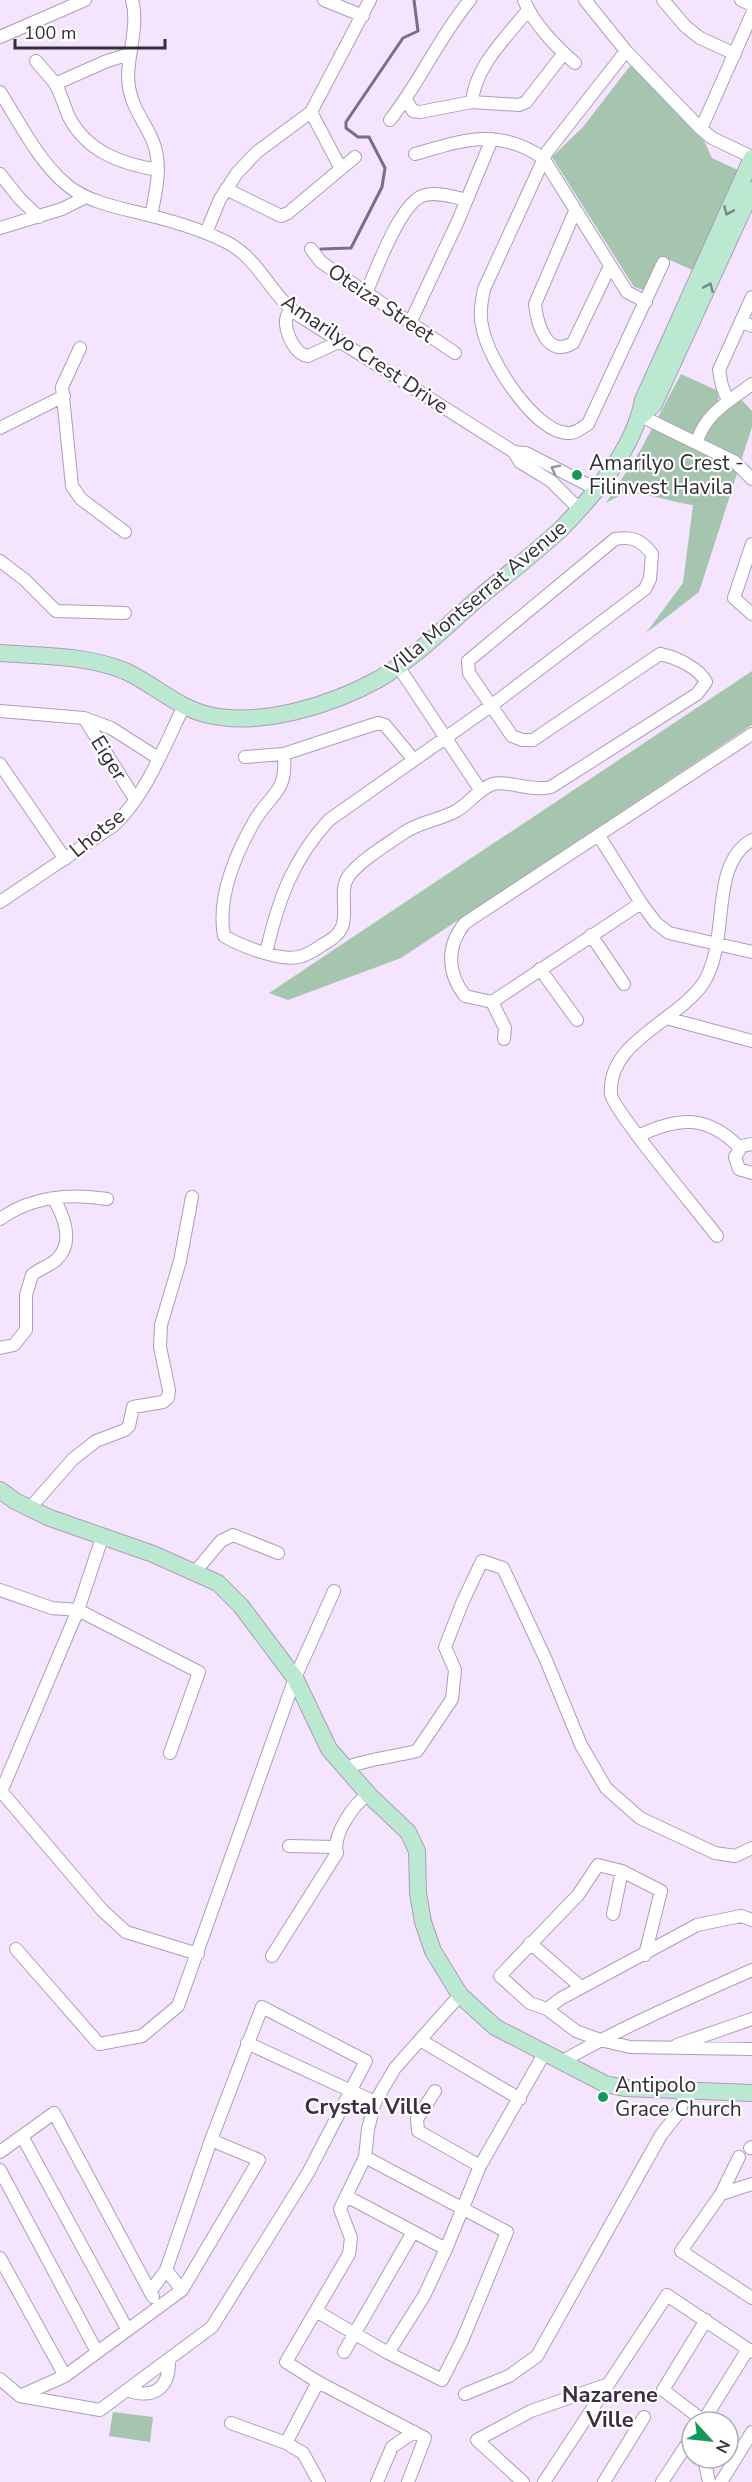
<svg xmlns="http://www.w3.org/2000/svg" width="752" height="2482" font-family="'Nunito Sans',sans-serif">
	<style>
		.green { fill: #a5c5ae }
		.lines { fill: none; stroke-linecap: round; stroke-linejoin: round }
		.stream { stroke: #7d6c88; stroke-width: 3 }
		.street-casing { stroke: #ad9eb6; stroke-width: 14 }
		.secondary-casing { stroke: #ad9eb6; stroke-width: 18 }
		.street { stroke: #fff; stroke-width: 12 }
		.secondary { stroke: #bae8d1; stroke-width: 16 }
		.oneway { stroke: #768a84 }
		.oneway2 { stroke: #99969b }
		.poi-dot { fill: #149858; stroke: #fff; stroke-width: 2 }
		.labels { text-anchor: middle; dominant-baseline: central; stroke-width: 4.5; stroke-linejoin: round; paint-order: stroke }
		.street-label { font-size: 21px; fill: #332d37; stroke: #fff }
		.poi-label { font-size: 21px; fill: #332d37; stroke: #fff; text-anchor: start }
		.neighbourhood-label { font-size: 22px; font-weight: bold; fill: #3b2e42; stroke: #fff }
	</style>
	<rect width="100%" height="100%" fill="#f4e4fd"/>
	<path class="green" d="M630,66L642,72L704,141L712,158L742,172L697,272L663,257L647,291L634,287L552,157L583,127Z
		M681,374L718,391V417L741,399L752,411V427L699,592L646,633L683,583L693,505C674,503 640,490 623,494C617,496 611,501 606,503L641,449Z
		M752,671V725L401,958L288,1000L269,993Z
		M113,2412L153,2417L150,2442L109,2436Z"/>
	<g class="lines">
		<path class="stream" d="M321,249L351,248L382,187L385,168L369,137H358L346,128V122L403,38L418,31L414,0"/>
		<defs>
			<path id="street" d="M132,0C139,25 128,53 128,78C130,112 150,125 156,151C161,173 155,195 151,216
				M324,0L363,16
				M524,0C533,23 556,47 575,63
				M585,0L626,51L701,129L712,138L752,157
				M663,0L685,26L700,38L735,54
				M741,0L752,5
				M0,37L85,0
				M626,51L547,152L484,289C481,304 479,316 483,330C489,360 534,431 567,433C576,434 581,428 588,424L663,263
				M36,61C42,68 48,75 54,82C61,92 64,106 69,117C87,152 122,164 158,170
				M55,84L107,61L130,54
				M0,92C20,123 38,161 67,185C89,203 121,208 148,215C176,222 204,230 230,244C260,261 272,297 300,316L514,452L526,453L596,489
				M406,100L413,111L420,112L472,102L519,105L526,102L564,53
				M472,102C475,66 507,37 528,10
				M311,112L341,169
				M390,120C420,82 439,37 470,0
				M701,129L752,14
				M415,154C464,140 497,127 543,158L627,292L646,302
				M0,174L20,199L39,217
				M226,189L281,216L288,213L355,157
				M575,211L535,304C537,324 547,359 573,343L610,266
				M0,228L62,209L86,197
				M206,233L220,199L237,173L257,152L311,112L370,0
				M311,249L321,262L455,353
				M366,293C376,271 401,200 425,195C438,192 454,197 467,200
				M290,309C288,313 285,319 286,324C287,336 296,355 308,356L341,341
				M741,321L752,326
				M410,323L458,221L492,139
				M80,348L62,387L72,486L81,499L125,532
				M728,401L722,386L719,370L752,297
				M641,416L735,462L752,479
				M0,428L64,396
				M697,442C705,413 730,401 752,384
				M514,452L520,462L551,481L580,510
				M752,544L734,598L752,614
				M0,561L25,580L56,611L125,613
				M398,666L481,791
				M0,711L84,718L111,728L158,758
				M84,718L135,799
				M245,757L284,754L378,723L385,725L413,759
				M0,764L65,859
				M599,836L641,903L656,923L669,933L752,952
				M0,902L113,826C146,796 164,746 184,706
				M641,903L492,1002L465,996C447,973 446,946 465,923L752,734
				M591,935L624,984
				M266,953C278,901 292,860 329,820L492,705L645,589L650,579L652,554C641,540 633,536 615,539L468,661L469,673L512,736L522,740H533L660,654C676,657 699,668 706,682L697,694L551,787C532,792 507,780 493,784C478,789 469,804 456,811C440,820 422,821 405,832C389,843 359,861 348,877C339,891 348,911 342,927C339,934 330,941 322,945C316,949 309,954 302,956C283,963 241,946 224,936C217,898 236,853 255,820C273,791 287,793 284,754
				M540,969L577,1020
				M492,1002L505,1028L504,1039
				M666,1018L752,1041
				M638,1136C678,1117 707,1114 740,1148
				M752,1144L742,1146L735,1157L739,1169L752,1173
				M0,1219C31,1197 70,1193 107,1199
				M717,1236C702,1216 612,1109 611,1094C607,1041 679,1021 704,982C731,938 708,865 752,840
				M0,1348L14,1345L26,1330V1295L32,1275C39,1269 49,1266 56,1260C75,1243 64,1217 54,1199
				M30,1508L73,1459L96,1441L125,1430L129,1426L133,1407L163,1402L168,1398L169,1390L160,1347L161,1325L180,1261L192,1197
				M195,1572L221,1541L233,1535L278,1553
				M0,1590L52,1608L78,1610L199,1672L170,1753
				M344,1768C368,1759 392,1757 417,1751L452,1699L455,1670L445,1647L463,1601L482,1561L503,1568L546,1660L581,1745L606,1788L640,1818L715,1853L735,1856L752,1848
				M0,1790L102,1910L126,1932L198,1954
				M1,1792L78,1610L103,1535
				M289,1846L335,1847
				M613,1914L622,1871
				M530,1943L581,1987
				M16,1949L99,2044L142,2036L178,2006L295,1678L334,1591
				M645,1955L661,1891L622,1871L598,1865L578,1895L500,1976L530,2003L547,2009L576,2031L600,2040L630,2047L752,2049
				M272,1956L337,1853C332,1836 354,1802 369,1795
				M547,2009L560,1999L697,1925L741,1916L752,1920
				M420,2040L520,2099
				M247,2043L375,2102
				M677,2045L752,2019
				M561,2062C622,2027 687,1999 752,1970
				M435,2091L417,2119L418,2131L480,2166
				M22,2136L127,2329
				M750,2148L752,2147
				M0,2152L54,2113L153,2297
				M0,2170L97,2352
				M752,2184L721,2194L681,2251L752,2298
				M721,2194L739,2157
				M346,2196L446,2249
				M0,2258L65,2376
				M166,2270L182,2290
				M316,2311L388,2353L442,2380L462,2341L507,2232L365,2157
				M344,2352L413,2232
				M388,2353L424,2296L446,2249L480,2166L544,2054
				M0,2379L20,2396L100,2410L212,2327L308,2173L366,2061L262,2007L211,2140L166,2270L150,2292
				M127,2390C154,2400 170,2388 169,2359
				M465,2394L509,2376L537,2356L661,2135L680,2111L685,2092
				M20,2396L65,2376L182,2290L259,2160L211,2140
				M704,2420L748,2349
				M705,2422L663,2390L706,2320
				M231,2423L286,2443L303,2453L319,2482
				M286,2443L318,2382
				M704,2458L709,2482
				M377,2482L392,2447L414,2432
				M408,2482L425,2438L318,2382L286,2362L349,2254L351,2238L340,2209L365,2157L368,2129L375,2102L395,2068L460,1995
				M523,2482L477,2440L531,2411L606,2385
				M544,2482L667,2295L752,2352
				M604,2482L644,2417
				M662,2482L687,2444L692,2441
				M721,2482L752,2432"/>
			<path id="secondary" d="M641,416L654,404L752,190
				M0,653C42,656 86,655 125,671C154,684 177,708 209,715C262,727 332,705 379,679C416,657 448,624 481,596C508,574 535,553 561,529C595,494 634,449 643,400L752,158
				M0,1490L15,1501L50,1518L153,1554L218,1583L241,1606L295,1678L329,1749L369,1795L408,1832L417,1851L418,1893L423,1922L433,1951L460,1995L495,2027L605,2084L625,2088L752,2093"/>
		</defs>
		<use href="#street" class="street-casing"/>
		<use href="#secondary" class="secondary-casing"/>
		<use href="#street" class="street"/>
		<use href="#secondary" class="secondary"/>
	</g>
	<defs><path id="oneway-chevron" d="M-2-3.5L2.5 0L-2 3.5" fill="none" stroke-width="1.6" stroke-linecap="round" stroke-linejoin="round" transform="scale(1.5)"/></defs>
	<g class="oneway">
		<use href="#oneway-chevron" transform="translate(728 211) rotate(114)"/>
		<use href="#oneway-chevron" transform="translate(709 287) rotate(-66)"/>
	</g>
	<use class="oneway2" href="#oneway-chevron" transform="translate(555 469) rotate(-152)"/>
	<g class="poi-dot">
		<circle cx="577" cy="475" r="6"/>
		<circle cx="603" cy="2097" r="6"/>
	</g>
	<g class="labels">
		<g class="street-label">
			<text transform="translate(381 303) rotate(34)">Oteiza Street</text>
			<text transform="translate(365 354) rotate(34)">Amarilyo Crest Drive</text>
			<text transform="translate(476 598) rotate(-40)">Villa Montserrat Avenue</text>
			<text transform="translate(109 758) rotate(58)">Eiger</text>
			<text transform="translate(97 833) rotate(-39)">Lhotse</text>
		</g>
		<g class="poi-label">
			<text x="589" y="463">Amarilyo Crest -<tspan x="589" dy="24">Filinvest Havila</tspan></text>
			<text x="615" y="2085">Antipolo<tspan x="615" dy="24">Grace Church</tspan></text>
		</g>
		<g class="neighbourhood-label">
			<text x="368" y="2107">Crystal Ville</text>
			<text x="610" y="2395">Nazarene<tspan x="610" dy="25">Ville</tspan></text>
		</g>
	</g>
	<g transform="translate(710 2440) rotate(117)"><circle r="28" fill="#ffffff" stroke="#adabaf" stroke-width="1.5"/>
	<path d="M0-4.5L10 22L0 15L-10 22Z" fill="#149858"/>
	<text y="-9" font-size="16" font-weight="bold" text-anchor="middle" fill="#332d37">N</text>
	</g>
	<path d="M15 39v9h150v-9" fill="none" stroke="#332d37" stroke-width="3"/>
	<text x="24" y="39" font-size="18" fill="#332d37" stroke="#ffffff" stroke-width="4.5" paint-order="stroke">100 m</text>
</svg>
